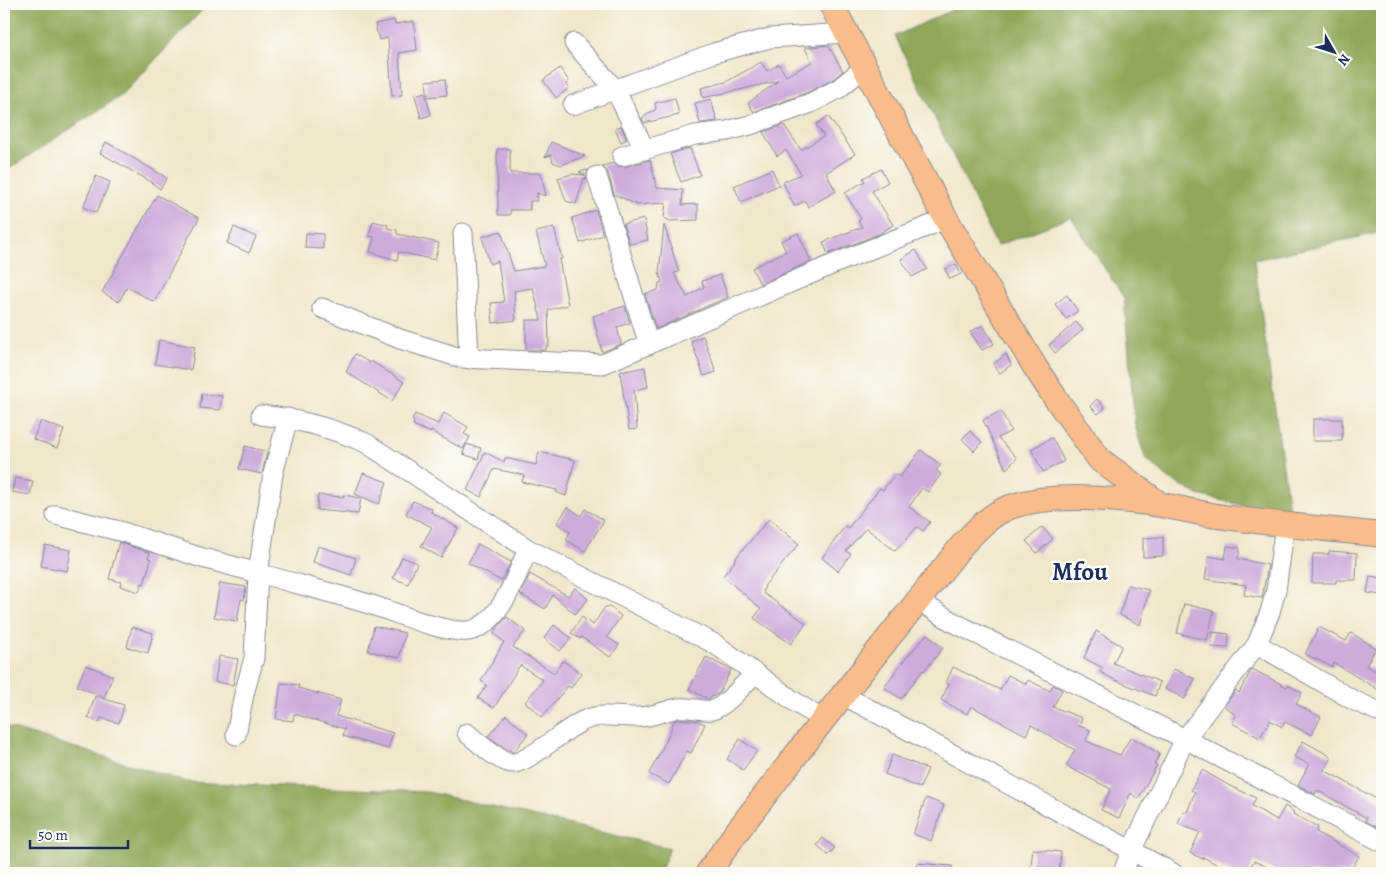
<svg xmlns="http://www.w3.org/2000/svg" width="1386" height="877" font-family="Alegreya,serif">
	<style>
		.forest { fill: #8fa759; stroke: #556b5c }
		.building { fill: #cdacdb }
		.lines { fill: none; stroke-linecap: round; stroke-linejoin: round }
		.minor-casing { stroke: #868a94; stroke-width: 21 }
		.major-casing { stroke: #868a94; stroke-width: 26 }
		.minor { stroke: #fff; stroke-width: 19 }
		.major { stroke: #f9bc8a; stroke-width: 24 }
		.labels { text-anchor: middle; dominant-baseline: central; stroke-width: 5; stroke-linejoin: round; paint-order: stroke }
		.town-label { font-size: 25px; font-weight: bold; fill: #1b2f5e; stroke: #fdfcf7 }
	</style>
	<rect width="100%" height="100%" fill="#fdfcf7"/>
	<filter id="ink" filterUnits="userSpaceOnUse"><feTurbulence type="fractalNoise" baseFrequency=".02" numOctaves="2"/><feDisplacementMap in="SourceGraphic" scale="10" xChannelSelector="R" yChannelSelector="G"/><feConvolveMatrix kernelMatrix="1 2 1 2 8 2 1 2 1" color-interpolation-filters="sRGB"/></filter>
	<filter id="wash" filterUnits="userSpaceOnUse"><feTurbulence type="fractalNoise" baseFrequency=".0096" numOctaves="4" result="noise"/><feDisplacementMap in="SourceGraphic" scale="20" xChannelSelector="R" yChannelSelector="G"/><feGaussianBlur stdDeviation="1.12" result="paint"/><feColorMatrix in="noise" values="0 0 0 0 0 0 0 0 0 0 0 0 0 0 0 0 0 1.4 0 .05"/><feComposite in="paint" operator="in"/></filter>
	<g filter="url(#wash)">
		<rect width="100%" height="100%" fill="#f0e6ca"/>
		<path class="forest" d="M4,4H208L122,95L4,172Z
			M965,4H1382V232L1254,260L1289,509L1249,507L1198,495L1168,478L1145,458L1135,426L1124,298L1071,217L997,246L895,36Z
			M4,726L187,782L428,792L670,848L660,873H4Z"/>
		<g id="blocks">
			<path class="building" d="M394,20L395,24L414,21L417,50L399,53L402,95L392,96L388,38L379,40L375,24Z
				M828,45L843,71L832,80L806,93L754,112L748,103L778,81L703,98L701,88L726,82L761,62L767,71L779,64L786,76L812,62L805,48Z
				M560,68L569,81L566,84L569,88L556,98L543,80Z
				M445,79L447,95L428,97L426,81Z
				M425,92L431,115L421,118L415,95Z
				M675,98L679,115L644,123L642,118L656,109L655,103Z
				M711,99L717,121L700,123L695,103Z
				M828,116L855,154L826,173L836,191L808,207L805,201L794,206L783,182L801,174L786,150L777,156L763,132L784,125L801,150L824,136L816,125Z
				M621,126L627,139L621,142L615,128Z
				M106,142L167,178L160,189L148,180L100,153Z
				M551,142L585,156L561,165L553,162L551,155L545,157Z
				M690,148L700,175L681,182L670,154Z
				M497,149H510V173H541L546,196L537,193V201H530V210H510V215H498Z
				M650,160L657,188L683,190L682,205L698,204V220L670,221L664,218L666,203L637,205L614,194L608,173L602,166L614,163L617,166L625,167Z
				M772,169L779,185L741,202L734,186Z
				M881,169L888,182L872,191L893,225L879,234L828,254L823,242L862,227L858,221L861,219L845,193L865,181L863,178Z
				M588,170L586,179L584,178L576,204L566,201L558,178L572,174L585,175L579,172Z
				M96,176L110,182L96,213L83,207Z
				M157,195L199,218L154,302L127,287L119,302L102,292Z
				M596,210L603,235L580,243L572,218Z
				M644,219L648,240L630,244L623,224Z
				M373,221L388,225L387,228L397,230V234L439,243L435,260L399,252L397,260L370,252L374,237L369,236Z
				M664,225L679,272L674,273L687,297L704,287L702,281L720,275L728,297L656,329L645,294L658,290L659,283L662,282L659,273Z
				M234,227L256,237L249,253L227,243Z
				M554,228L562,259H559L568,305L548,310L549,346H546V350H526V320H541L533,288L514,291L516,320L493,323L491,303L504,302L498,261L490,264L482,237L501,231L514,271L545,266L536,232Z
				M306,233L323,234V249L305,248Z
				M798,233L811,261L760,284L752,268L786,251L781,241Z
				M916,250L927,269L912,277L901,259Z
				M956,264L961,274L950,279L945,269Z
				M1067,295L1078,311L1066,319L1055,304Z
				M625,306L630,323L617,327L621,344L602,352L593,316Z
				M1076,322L1083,330L1055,353L1049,345Z
				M983,325L994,344L982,350L970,332Z
				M703,336L716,372L704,376L691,341Z
				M159,340L195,347L191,370L155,364Z
				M355,354L370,363L371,361L404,382L392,401L346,372Z
				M1006,354L1011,365L1000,373L993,365Z
				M645,367L648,387L634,390L637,429L629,430L620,372Z
				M202,394L222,396L220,410L200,408Z
				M1097,399L1105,408L1098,414L1090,406Z
				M1001,411L1011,431L998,438L1017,458L1006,469L983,420Z
				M444,413L468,427L464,434L470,437L463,449L431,431V433L413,425L414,422L412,420L415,414L438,424Z
				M1313,419H1342V441H1313Z
				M41,421L64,430L57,448L33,439Z
				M970,431L982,442L974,451L962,439Z
				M1052,438L1064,461L1043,472L1031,449Z
				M466,444L481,448L478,459L463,454Z
				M245,446L267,452L262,474L239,469Z
				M921,450L941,465L936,470L941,474L928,492L922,488L909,507L930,522L923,531L917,527L895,551L866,528L846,551L851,554L838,571L822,558L845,526L848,528L880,488L883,490L895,474L900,477Z
				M485,452L504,462L505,458L536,465L539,452L575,460L566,496L556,492L557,490L522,482L524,475L494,469L481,497L467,490Z
				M363,473L387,482L379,504L355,494Z
				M15,478L33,481L30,495L12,492Z
				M318,495L343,497V495L361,498L358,514L317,510Z
				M413,501L432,509L431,512L458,528L441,558L421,546L432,527L406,514Z
				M568,507L581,516L585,509L604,520L585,551L566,540L570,532L557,523Z
				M769,519L799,544L765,585L763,593L806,623L791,644L754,618L761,609L723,576L735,561L734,560Z
				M1042,527L1053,539L1037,553L1026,541Z
				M1163,537V556L1143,557V538Z
				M119,542L150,553L148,558L151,559L144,584L142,583L139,592L120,586L121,582L109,579Z
				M478,544L511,562L501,581L468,563Z
				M45,545L71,550L67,571L41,566Z
				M318,546L356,558L351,575L313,562Z
				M1227,546L1240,548L1238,559L1268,565L1262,598L1244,595L1246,585L1205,579L1209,556L1225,559Z
				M1329,551L1357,553L1356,580H1336V583H1312L1313,554H1329Z
				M402,557L417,563L408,584L393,578Z
				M530,574L568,596L575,588L588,599L575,614L553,595L545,609L520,594Z
				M1370,576L1382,578V595L1367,593Z
				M220,583L246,587L244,600L241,599L237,621L214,617Z
				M1128,585L1149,590L1140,625L1120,615Z
				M1184,604L1214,611L1207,640L1177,633Z
				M605,607H610L621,616L607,637L619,645L610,657L581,637L580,639L571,633L582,617L593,625Z
				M507,617L525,631L513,647L554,673L563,661L581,673L571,688L568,686L542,717L525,702L543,680L520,665L494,708L478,698L487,685L481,681L504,642L493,633Z
				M554,625L571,638L560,651L544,638Z
				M374,626L405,633L399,658L368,651Z
				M132,627L153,633L148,653L127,647Z
				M1319,627L1346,641L1351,633L1376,648L1366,666L1382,674V692L1334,663L1332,667L1305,654Z
				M1096,631L1122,646L1113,663L1160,682L1155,696L1115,680L1100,672L1103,668L1084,658Z
				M1212,632L1229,634L1228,648L1211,647Z
				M927,634L943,648L924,671L923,670L901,699L884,687L901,664Z
				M219,656L238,659L233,685L215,682Z
				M706,657L731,670L719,693L708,699L689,689Z
				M86,665L113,676L104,697L77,686Z
				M953,667L1000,690L1008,675L1026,684L1028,680L1050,691L1053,685L1062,690L1053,707L1082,718L1079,726L1090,730L1086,741L1120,755L1131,737L1160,754L1154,764L1157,765L1138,799L1131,793L1119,818L1101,810L1111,789L1066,766L1075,750L1031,725L1026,735L971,706L967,714L941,700L949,684L946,683Z
				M1174,669L1195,679L1185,699L1165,689Z
				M1252,669L1287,687L1288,685L1302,693L1296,704L1321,717L1312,735L1285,722L1282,727L1270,720L1260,738L1232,723L1236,715L1224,706L1236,690L1239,693Z
				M281,683L299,685L298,688L341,700L336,716L393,733L388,749L343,736L345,729L294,714L293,721L276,719Z
				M95,696L124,705L119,723L101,718L99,722L88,718Z
				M506,715L528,734L513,752L503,747L488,736Z
				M680,719L698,721L705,724L691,753L687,751L669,784L649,774L666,741L674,721Z
				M740,739L757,751L743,770L727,759Z
				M1303,741L1332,757L1324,770L1382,802V821L1379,828L1365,821L1367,818L1317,790L1315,794L1298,785L1309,764L1294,757Z
				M892,755L928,769L920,788L885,774Z
				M1202,770L1230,786L1256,798L1252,806L1277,820L1285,806L1294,812L1293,814L1318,827L1316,832L1359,856L1349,873H1280L1254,861L1247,873H1233L1203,857V859L1190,853L1200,832L1178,824L1183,811L1187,812L1195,792L1191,790Z
				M926,798L944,805L931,841L913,834Z
				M823,838L835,848L828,855L817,845Z
				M1033,849L1061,852L1059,873H1030Z
				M917,863L952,866V873H916Z"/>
		</g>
	</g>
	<g filter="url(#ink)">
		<use href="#blocks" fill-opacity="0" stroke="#868a94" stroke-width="1"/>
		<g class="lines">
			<defs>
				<path id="minor" d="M574,43L615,89L645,150
					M573,105L714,53L770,38L846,33
					M622,156L695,135L727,131L750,125L811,103L838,89L865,67
					M597,176L649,345
					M463,233L469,359
					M322,308L400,339L461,358L603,364L836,263L946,219
					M261,415C298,419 332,428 366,443L528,549L715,644L795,702L823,720
					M56,515L123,532L199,557L258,573L273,474L288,418
					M919,601L951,621L1185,739L1382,842
					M1257,644L1353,700L1382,713
					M843,695L1173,873
					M467,733C476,741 503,765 514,763C531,761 565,728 585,720C601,713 621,717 638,717C652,717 664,711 678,708C691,706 703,712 712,710C724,708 746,682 755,673
					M236,735L244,694L254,658L258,573C296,584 334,593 372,605C400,614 431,628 459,631C467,632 475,630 481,626C504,613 518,572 528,549
					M1123,873L1131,851L1185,739L1257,644L1270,612L1276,590L1285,525"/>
				<path id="major" d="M831,4L946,219L1035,367L1056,399L1100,460L1161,505
					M708,873L735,834L823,720L963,544C977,529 991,514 1010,507C1052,492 1117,499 1161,505C1180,508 1198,513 1217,516C1272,524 1327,529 1382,535"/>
			</defs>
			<use href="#minor" class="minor-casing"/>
			<use href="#major" class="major-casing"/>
			<use href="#minor" class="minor"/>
			<use href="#major" class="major"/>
		</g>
	</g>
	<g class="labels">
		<g class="town-label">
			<text x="1080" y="572">Mfou</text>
		</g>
	</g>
	<rect width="1386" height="877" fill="none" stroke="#fdfcf7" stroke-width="20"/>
	<g transform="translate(1334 52) rotate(129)" stroke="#fdfcf7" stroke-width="4" paint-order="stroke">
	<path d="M0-4L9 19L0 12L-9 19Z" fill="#1b2f5e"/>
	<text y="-8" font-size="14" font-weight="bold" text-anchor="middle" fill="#1b2f5e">N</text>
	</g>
	<path d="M30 840v8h98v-8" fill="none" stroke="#1b2f5e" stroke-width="2.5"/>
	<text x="38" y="840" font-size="15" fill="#1b2f5e" stroke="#fdfcf7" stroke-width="4" paint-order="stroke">50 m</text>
</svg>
